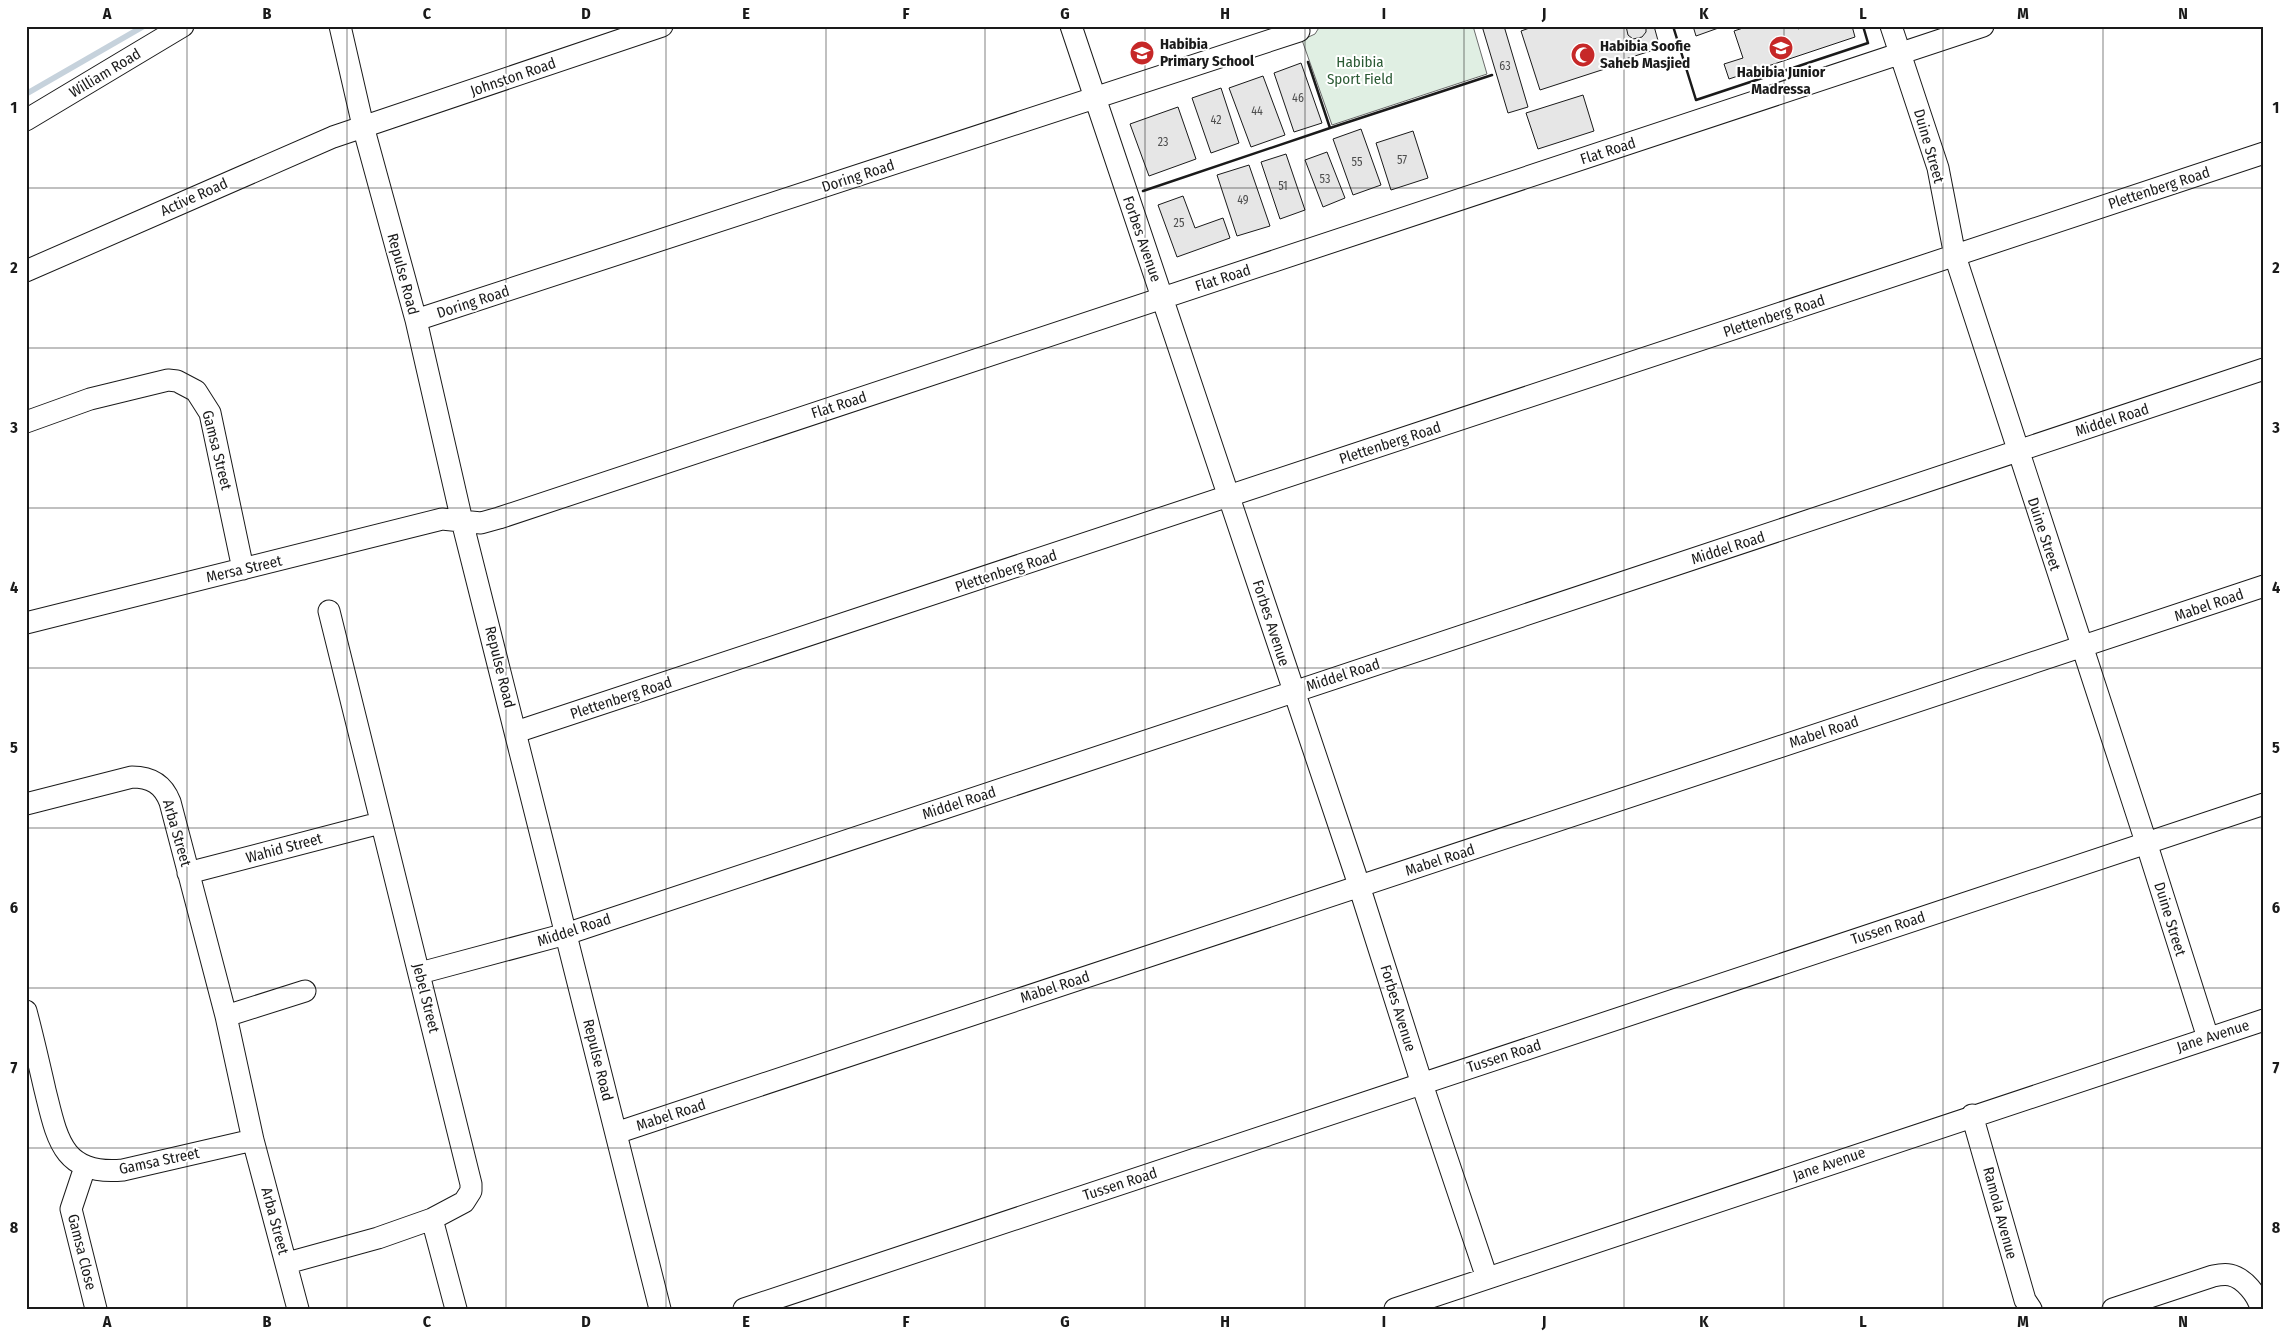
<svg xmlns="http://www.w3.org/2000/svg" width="2290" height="1335" font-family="'Fira Sans Condensed',sans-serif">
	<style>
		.green { fill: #e0efe3; stroke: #6a6a6a }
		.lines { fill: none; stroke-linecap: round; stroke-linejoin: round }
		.stream { stroke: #c6d2dc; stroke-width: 5.5 }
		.building { fill: #e6e6e6; stroke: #1a1a1a }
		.minor-casing { stroke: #1a1a1a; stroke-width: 23 }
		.minor { stroke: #fff; stroke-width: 21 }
		.wall { stroke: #1a1a1a; stroke-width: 2.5 }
		.grid { fill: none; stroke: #1a1a1a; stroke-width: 1; stroke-opacity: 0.55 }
		.labels { text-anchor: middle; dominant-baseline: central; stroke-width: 4; stroke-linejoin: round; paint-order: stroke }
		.number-label { font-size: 12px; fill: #4d4d4d }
		.poi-label { font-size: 15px; font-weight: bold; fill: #1a1a1a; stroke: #fff; text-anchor: start }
		.park-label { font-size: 15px; fill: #2b5a34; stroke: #fff }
		.street-label { font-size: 15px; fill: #1a1a1a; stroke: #fff }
		.neatline { fill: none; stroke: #1a1a1a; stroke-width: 2 }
		.grid-label { font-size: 16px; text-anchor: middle; font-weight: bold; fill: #1a1a1a }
	</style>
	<rect width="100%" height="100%" fill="#fff"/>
	<path class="green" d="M1320,26H1473L1487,74L1332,125L1302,40L1315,34Z"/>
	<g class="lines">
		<path class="stream" d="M26,94L144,26"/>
	</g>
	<path class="building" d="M1482,26H1504L1528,107L1508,113Z
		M1626,26H1646V32L1642,37L1633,39L1628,35Z
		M1654,26L1660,48L1616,62L1617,65L1540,90L1521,31L1535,26Z
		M1693,26H1724L1696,36Z
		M1749,26H1797L1798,29L1806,26H1852L1855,37L1729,79L1724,64L1743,58L1734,31Z
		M1301,63L1322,123L1294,132L1274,73Z
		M1263,76L1285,135L1251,147L1229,88Z
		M1221,88L1239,143L1211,153L1192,98Z
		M1583,95L1594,131L1538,149L1526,113Z
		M1178,107L1196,159L1149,176L1130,124Z
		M1361,129L1381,185L1353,195L1333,139Z
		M1413,131L1428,178L1391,190L1376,143Z
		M1327,152L1345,198L1323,207L1305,160Z
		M1286,154L1305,210L1280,219L1261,162Z
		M1249,165L1270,226L1237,236L1217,175Z
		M1183,196L1195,228L1223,218L1230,238L1177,257L1158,205Z"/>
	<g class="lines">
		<defs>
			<path id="minor" d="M340,26L363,126L416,320L462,521L660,1309
				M1071,26L1355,873L1422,1084L1487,1278
				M1891,26L1938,168L1955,256L2146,842L2208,1038
				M26,120L183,26
				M26,271L333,137L662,26
				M416,320L1299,31
				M26,422L90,399L168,380L177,381L196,391L210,413L243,569
				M26,623L442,519L481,523L499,518L1983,26
				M516,732L2264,153
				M26,804L132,777C151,777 163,784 170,802L226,1016L253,1140L298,1309
				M188,873L380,823
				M420,973L566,934L2264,369
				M26,1011C33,1037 39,1064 45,1090C57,1138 62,1176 123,1170L253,1140
				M226,1016L305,991
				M1972,1115L2025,1300L2031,1309
				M616,1133L2264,586
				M85,1167L71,1209L96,1309
				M432,1219L456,1309
				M287,1263L378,1238L432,1219L464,1202L471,1191V1184L329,611
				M744,1309L2264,804
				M1395,1309L2264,1020
				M2113,1309L2213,1276C2218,1275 2225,1274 2230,1275C2244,1278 2258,1295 2261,1309"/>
		</defs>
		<use href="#minor" class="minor-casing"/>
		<use href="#minor" class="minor"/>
		<path class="wall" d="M1673,26L1696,100L1868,43L1863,26
			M1308,62L1330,128L1492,75
			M1143,191L1330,128"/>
	</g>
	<path class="grid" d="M187,26V1309M347,26V1309M506,26V1309M666,26V1309M826,26V1309M985,26V1309M1145,26V1309M1305,26V1309M1464,26V1309M1624,26V1309M1784,26V1309M1943,26V1309M2103,26V1309M26,188H2264M26,348H2264M26,508H2264M26,668H2264M26,828H2264M26,988H2264M26,1148H2264"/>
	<defs>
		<symbol id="school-disc" viewBox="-11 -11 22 22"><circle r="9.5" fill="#c62828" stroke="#fff"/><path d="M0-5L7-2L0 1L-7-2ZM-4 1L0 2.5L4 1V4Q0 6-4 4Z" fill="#fff"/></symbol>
		<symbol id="mosque-disc" viewBox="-11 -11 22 22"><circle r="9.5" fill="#c62828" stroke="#fff"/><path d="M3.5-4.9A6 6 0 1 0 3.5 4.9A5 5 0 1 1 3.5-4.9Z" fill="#fff"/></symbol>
	</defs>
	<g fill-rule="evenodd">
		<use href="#school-disc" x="1767" y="34" width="28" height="28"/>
		<use href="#school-disc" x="1128" y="39" width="28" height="28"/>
		<use href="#mosque-disc" x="1569" y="41" width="28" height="28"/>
	</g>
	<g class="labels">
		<g class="number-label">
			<text x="1505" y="66">63</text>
			<text x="1298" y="98">46</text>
			<text x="1257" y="111">44</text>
			<text x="1216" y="120">42</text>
			<text x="1163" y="142">23</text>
			<text x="1402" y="160">57</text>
			<text x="1357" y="162">55</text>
			<text x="1325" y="179">53</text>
			<text x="1283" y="186">51</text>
			<text x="1243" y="200">49</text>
			<text x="1179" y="223">25</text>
		</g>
		<g class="poi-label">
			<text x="1160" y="44">Habibia<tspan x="1160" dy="17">Primary School</tspan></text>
			<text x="1600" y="46">Habibia Soofie<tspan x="1600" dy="17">Saheb Masjied</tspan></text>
			<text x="1781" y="72" text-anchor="middle">Habibia Junior<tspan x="1781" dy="17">Madressa</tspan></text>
		</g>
		<g class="park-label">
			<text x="1360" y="62">Habibia<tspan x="1360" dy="17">Sport Field</tspan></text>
		</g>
		<g class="street-label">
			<text transform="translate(105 73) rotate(-31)">William Road</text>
			<text transform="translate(513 77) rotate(-19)">Johnston Road</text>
			<text transform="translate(1929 146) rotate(74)">Duine Street</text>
			<text transform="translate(1608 151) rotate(-18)">Flat Road</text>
			<text transform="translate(858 176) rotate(-18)">Doring Road</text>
			<text transform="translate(2159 188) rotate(-18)">Plettenberg Road</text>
			<text transform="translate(194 197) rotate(-24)">Active Road</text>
			<text transform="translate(1142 239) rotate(71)">Forbes Avenue</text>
			<text transform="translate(403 274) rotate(75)">Repulse Road</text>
			<text transform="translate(1223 278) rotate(-18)">Flat Road</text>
			<text transform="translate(473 302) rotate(-18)">Doring Road</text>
			<text transform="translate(1774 316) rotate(-18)">Plettenberg Road</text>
			<text transform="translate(839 405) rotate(-18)">Flat Road</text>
			<text transform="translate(2112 420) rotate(-18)">Middel Road</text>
			<text transform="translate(1390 443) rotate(-18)">Plettenberg Road</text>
			<text transform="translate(217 450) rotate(76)">Gamsa Street</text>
			<text transform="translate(2044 534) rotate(72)">Duine Street</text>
			<text transform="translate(1728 548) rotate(-18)">Middel Road</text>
			<text transform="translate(244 569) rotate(-13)">Mersa Street</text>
			<text transform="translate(1006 571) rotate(-18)">Plettenberg Road</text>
			<text transform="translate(2209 605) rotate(-19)">Mabel Road</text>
			<text transform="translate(1271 623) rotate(72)">Forbes Avenue</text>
			<text transform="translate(500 667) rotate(76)">Repulse Road</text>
			<text transform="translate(1343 675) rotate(-18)">Middel Road</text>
			<text transform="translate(621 698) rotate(-18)">Plettenberg Road</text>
			<text transform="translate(1824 732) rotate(-18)">Mabel Road</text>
			<text transform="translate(959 803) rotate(-18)">Middel Road</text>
			<text transform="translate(177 833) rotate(74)">Arba Street</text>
			<text transform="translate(284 848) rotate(-15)">Wahid Street</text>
			<text transform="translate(1440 860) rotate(-18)">Mabel Road</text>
			<text transform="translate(2170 919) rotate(73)">Duine Street</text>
			<text transform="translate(1888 928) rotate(-18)">Tussen Road</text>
			<text transform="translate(574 930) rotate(-18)">Middel Road</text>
			<text transform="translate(1055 987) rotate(-18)">Mabel Road</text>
			<text transform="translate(426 998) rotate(76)">Jebel Street</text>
			<text transform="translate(1398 1008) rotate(73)">Forbes Avenue</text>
			<text transform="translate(2213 1036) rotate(-18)">Jane Avenue</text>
			<text transform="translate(1504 1056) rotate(-18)">Tussen Road</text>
			<text transform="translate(598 1060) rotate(76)">Repulse Road</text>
			<text transform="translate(671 1115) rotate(-18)">Mabel Road</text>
			<text transform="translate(159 1161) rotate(-12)">Gamsa Street</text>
			<text transform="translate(1829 1164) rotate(-19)">Jane Avenue</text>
			<text transform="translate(1120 1184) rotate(-18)">Tussen Road</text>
			<text transform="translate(2000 1213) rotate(75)">Ramola Avenue</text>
			<text transform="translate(275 1221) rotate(75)">Arba Street</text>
			<text transform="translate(82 1252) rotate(76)">Gamsa Close</text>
		</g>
	</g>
	<rect width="2290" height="1335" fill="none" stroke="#ffffff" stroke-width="55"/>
	<rect x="28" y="28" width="2234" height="1280" class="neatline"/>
	<g class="grid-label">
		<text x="107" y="19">A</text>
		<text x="267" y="19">B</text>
		<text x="427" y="19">C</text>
		<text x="586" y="19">D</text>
		<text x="746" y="19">E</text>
		<text x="906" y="19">F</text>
		<text x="1065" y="19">G</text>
		<text x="1225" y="19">H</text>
		<text x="1384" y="19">I</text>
		<text x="1544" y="19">J</text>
		<text x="1704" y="19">K</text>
		<text x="1863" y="19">L</text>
		<text x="2023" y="19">M</text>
		<text x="2183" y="19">N</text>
		<text x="14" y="113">1</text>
		<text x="2276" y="113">1</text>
		<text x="14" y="273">2</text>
		<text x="2276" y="273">2</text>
		<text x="14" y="433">3</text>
		<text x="2276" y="433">3</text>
		<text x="14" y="593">4</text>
		<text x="2276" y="593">4</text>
		<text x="14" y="753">5</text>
		<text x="2276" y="753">5</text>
		<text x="14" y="913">6</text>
		<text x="2276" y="913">6</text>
		<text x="14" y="1073">7</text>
		<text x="2276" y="1073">7</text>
		<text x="14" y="1233">8</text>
		<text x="2276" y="1233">8</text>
		<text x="107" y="1327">A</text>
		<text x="267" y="1327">B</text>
		<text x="427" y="1327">C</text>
		<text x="586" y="1327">D</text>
		<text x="746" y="1327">E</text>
		<text x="906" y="1327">F</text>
		<text x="1065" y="1327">G</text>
		<text x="1225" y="1327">H</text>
		<text x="1384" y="1327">I</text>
		<text x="1544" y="1327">J</text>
		<text x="1704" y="1327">K</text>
		<text x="1863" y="1327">L</text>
		<text x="2023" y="1327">M</text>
		<text x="2183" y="1327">N</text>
	</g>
</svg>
